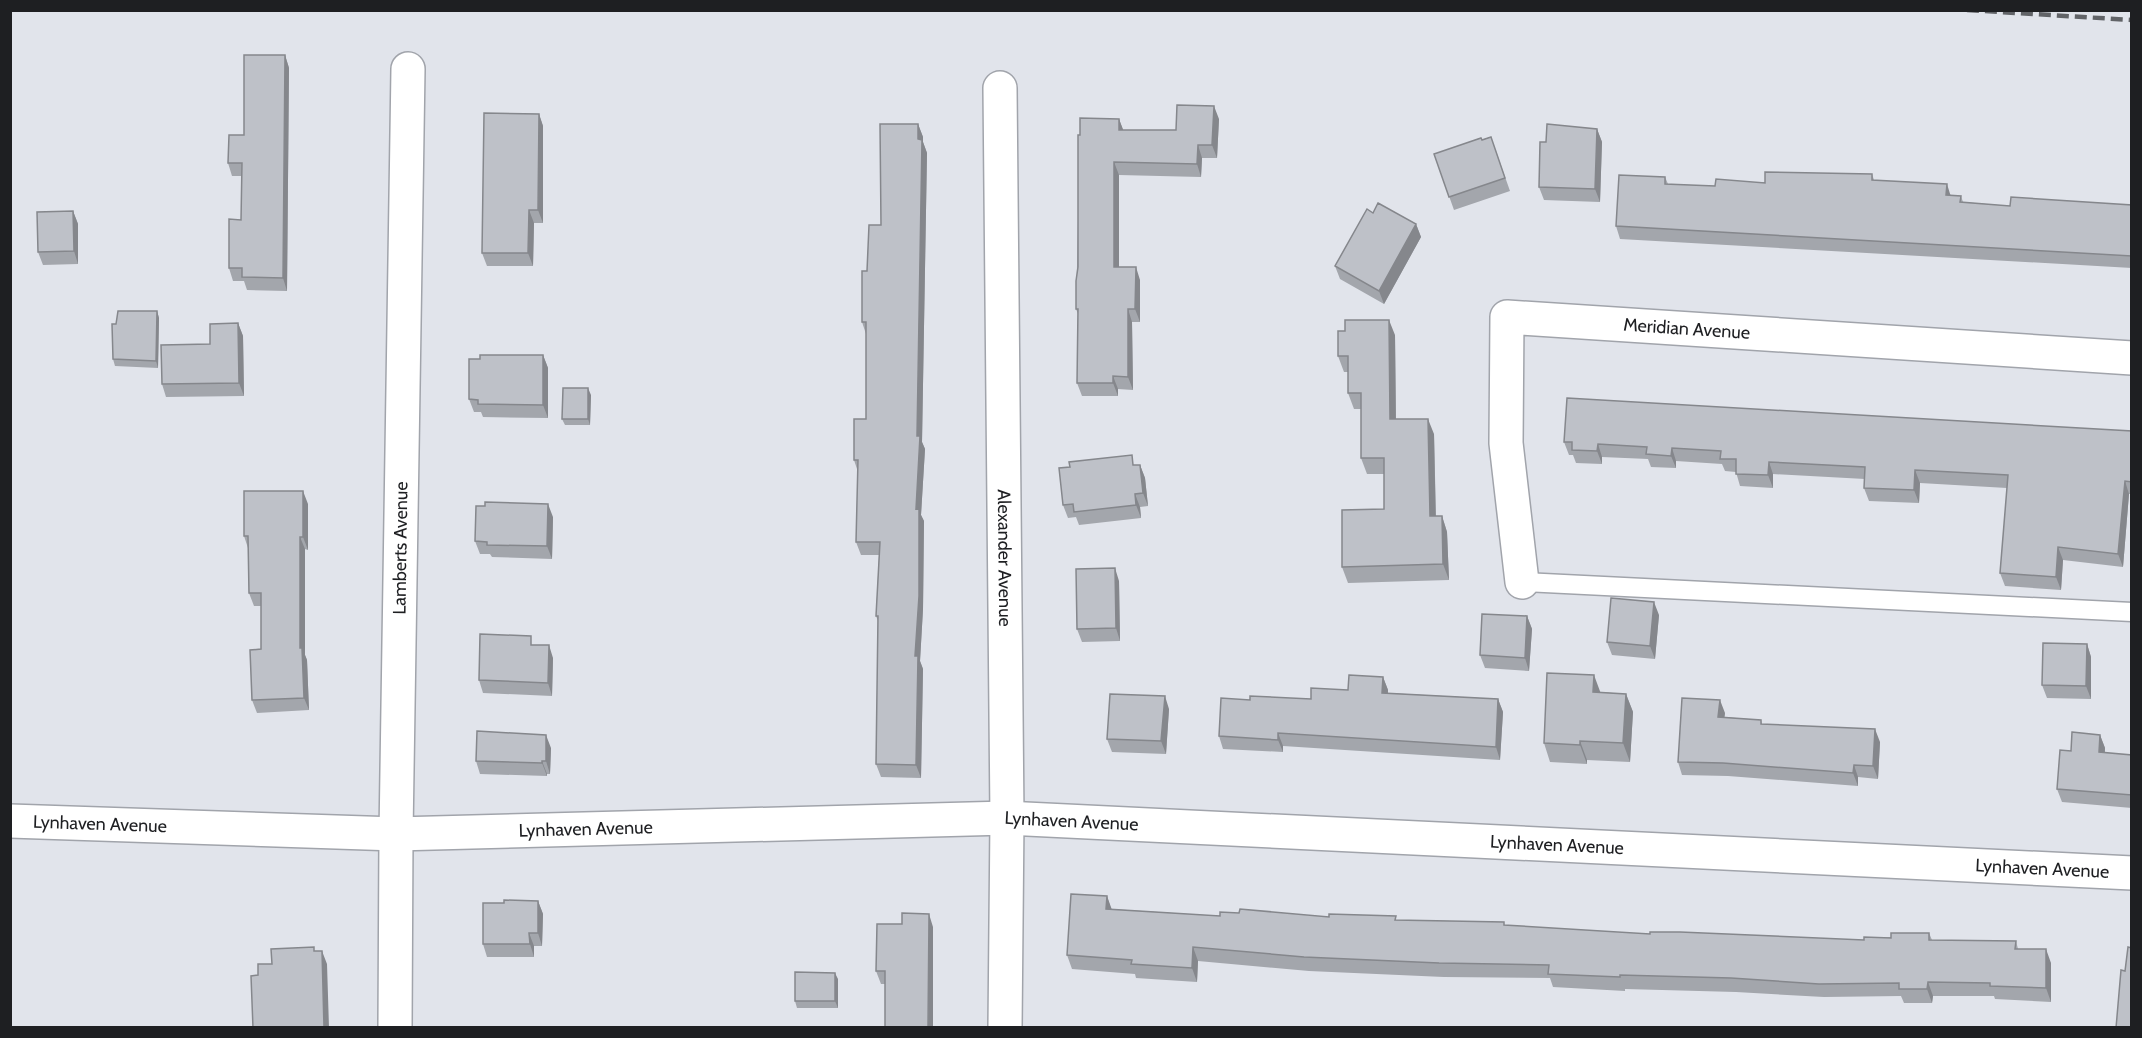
<svg xmlns="http://www.w3.org/2000/svg" width="2142" height="1038" font-family="Cabin,sans-serif">
	<style>
		.lines { fill: none; stroke-linecap: round; stroke-linejoin: round }
		.lane-casing { stroke: #a1a4ab; stroke-width: 21 }
		.street-casing { stroke: #a1a4ab; stroke-width: 36 }
		.lane { stroke: #fff; stroke-width: 18 }
		.street { stroke: #fff; stroke-width: 33 }
		.rail { stroke: #616367; stroke-width: 4.5; stroke-dasharray: 12 6; stroke-linecap: butt }
		.wall { fill: #a3a6ac }
		.shaded-wall { fill: #85878c }
		.building { fill: #bec1c8; stroke: #85878c; stroke-width: 1.5 }
		.labels { text-anchor: middle; dominant-baseline: central; stroke-width: 6; stroke-linejoin: round; paint-order: stroke }
		.street-label { font-size: 18px; fill: #1e1f22; stroke: #eef1f8 }
	</style>
	<rect width="100%" height="100%" fill="#e1e4eb"/>
	<g class="lines">
		<defs>
			<path id="lane" d="M1522,582L2132,612"/>
			<g id="street">
				<path id="s1" d="M1000,88L1007,818L1005,1028"/>
				<path id="s2" d="M1522,582L1506,443L1507,317L2132,358"/>
				<path id="s3" d="M10,821L396,834L1007,818L2132,873"/>
				<path id="s4" d="M395,1028L396,834L408,69"/>
			</g>
		</defs>
		<use href="#lane" class="lane-casing"/>
		<use href="#street" class="street-casing"/>
		<use href="#lane" class="lane"/>
		<use href="#street" class="street"/>
		<path class="rail" d="M1967,10L2132,20"/>
	</g>
	<path class="wall" d="M285,55L289,68L287,291L247,290L244,281H233L229,268L241,220L242,176H232L228,163L244,135Z
		M539,114L543,126V223H534L533,266H487L482,253Z
		M1119,119L1123,130H1176L1219,119L1217,158H1202L1201,177L1119,175V267L1140,280V322H1132L1133,390L1118,389V396H1082L1077,383L1078,314L1076,309L1080,135Z
		M918,124L923,137V142L927,153L922,442L925,449L921,515L924,521L923,609L920,661L923,669L921,778L881,777L876,764L878,621L876,616L879,555H861L856,542L858,472L854,460L866,419V334L862,322L867,271L881,225Z
		M1597,129L1602,142L1600,202L1544,200L1539,187L1546,142Z
		M1491,137L1510,191L1454,210L1434,154Z
		M1872,174L1874,180L1951,195L1961,196L1963,202L2010,206L2132,205V268L1620,239L1616,226L1665,177L1668,184L1715,186Z
		M73,211L78,224V264L43,265L38,252Z
		M1373,213L1416,224L1421,237L1384,304L1340,279L1335,266Z
		M157,311L159,318L158,368L115,366L113,359L116,324Z
		M238,323L243,336L244,396L166,397L162,384Z
		M1395,335L1396,419L1434,434L1436,516H1442L1447,532L1449,580L1348,583L1342,567L1384,509V474H1367L1361,458V409H1354L1348,393V372H1344L1338,356Z
		M543,355L548,368V418L483,417L481,412H474L469,399Z
		M591,395L590,425H565L562,419Z
		M2132,431V494H2129L2123,567L2063,560L2061,590L2005,586L2000,573L2007,488L1920,483L1919,503L1869,501L1864,488L1865,479L1773,474V488L1740,486L1736,472L1725,471L1722,464L1676,461V468L1651,467L1648,459L1602,457V464L1576,463L1573,455H1569L1564,442Z
		M1135,465H1140L1145,478L1148,506L1140,507L1141,518L1079,525L1076,517L1068,518L1063,505Z
		M308,504V550L305,549V655L307,660L309,710L257,713L252,700L261,649V606H254L249,593L248,548L244,536Z
		M553,517L552,559L492,557L490,554H480L475,541Z
		M1119,581L1120,641L1082,642L1077,629Z
		M1659,615L1655,659L1612,655L1607,642Z
		M1527,616L1532,629L1529,671L1485,668L1480,655Z
		M2087,644L2091,657V699L2047,698L2042,685Z
		M534,645L553,658L552,696L483,693L479,680Z
		M1383,677L1388,690V693L1498,699L1503,712L1500,760L1283,746V752L1223,749L1219,736L1250,700L1311,699L1348,690Z
		M1600,692L1626,694L1633,712L1630,762L1587,760V764L1550,762L1544,743Z
		M1169,709L1166,754L1112,752L1107,739Z
		M1725,713L1724,717L1761,720L1762,724L1880,742L1878,779L1858,777V786L1728,776L1682,775L1678,762Z
		M2100,735L2105,748V753L2132,755V808L2062,802L2057,789L2071,751Z
		M551,748L550,774H547V776L480,774L476,761Z
		M1107,896L1111,909L1220,916L1239,913L1397,920L1650,934L1864,940L1929,933L1932,940L2016,941L2018,949L2051,963V1002L1995,999L1994,996H1933L1932,1003H1904L1901,996L1824,997L1736,992L1625,989V991L1553,987L1550,978L1444,977L1309,971L1198,961L1197,982L1136,978L1135,974L1072,969L1067,955Z
		M538,901L543,914L542,946H534V957H487L483,944L504,903Z
		M933,927L885,984H881L876,971Z
		M838,979V1008H797L795,1001Z"/>
	<path class="shaded-wall" d="M285,55L289,68L287,291L283,278Z
		M1214,106L1219,119L1217,158L1212,145Z
		M539,114L543,126V223L538,210Z
		M1119,119L1124,132L1119,130Z
		M918,124L923,137V142L927,153L922,442L925,449L921,515L924,521L923,609L920,661L923,669L921,778L916,765L915,656L916,509Z
		M1597,129L1602,142L1600,202L1595,189Z
		M1198,145L1202,158L1201,177L1197,164Z
		M1114,162L1119,175V279L1114,267Z
		M1947,184L1951,197L1946,195Z
		M529,210L534,223L533,266L528,253Z
		M73,211L78,224V264L74,251Z
		M1416,224L1421,237L1384,304L1379,291Z
		M1136,267L1140,280V322L1135,309Z
		M1128,309L1132,322L1133,390L1128,377Z
		M157,311L159,318L158,368L156,361Z
		M1389,320L1395,335L1396,434L1390,419Z
		M238,323L243,336L244,396L239,383Z
		M543,355L548,368V418L543,405Z
		M1113,376L1118,389V396L1113,383Z
		M588,388L591,395L590,425L588,419Z
		M1428,419L1434,434L1436,532L1430,516Z
		M1598,444L1602,457V464L1597,451Z
		M1672,448L1676,461V468L1671,456Z
		M1769,462L1773,474V488L1768,475Z
		M1140,465L1145,478L1148,506L1143,493Z
		M1915,470L1920,483L1919,503L1914,490Z
		M2125,481L2129,494L2123,567L2118,554Z
		M303,491L308,504V550L303,537Z
		M1135,494L1140,507L1141,518L1136,505Z
		M548,504L553,517L552,559L547,546Z
		M1442,516L1447,532L1449,580L1443,564Z
		M300,537L305,549V655L307,660L309,710L304,698L300,648Z
		M2058,547L2063,560L2061,590L2056,577Z
		M1115,568L1119,581L1120,641L1116,628Z
		M1654,602L1659,615L1655,659L1650,646Z
		M1527,616L1532,629L1529,671L1525,658Z
		M2087,644L2091,657V699L2086,686Z
		M549,645L553,658L552,696L548,683Z
		M1594,675L1601,694L1593,692Z
		M1383,677L1388,690L1387,706L1382,693Z
		M1626,694L1633,712L1630,762L1623,743Z
		M1165,696L1169,709L1166,754L1161,741Z
		M1498,699L1503,712L1500,760L1496,747Z
		M1720,700L1725,713L1723,730L1718,717Z
		M1875,729L1880,742L1878,779L1873,766Z
		M1278,733L1283,746V752L1278,740Z
		M546,735L551,748L550,774L546,761Z
		M2100,735L2105,748L2104,765L2099,752Z
		M1580,741L1587,760V764L1580,745Z
		M542,761L547,774V776L542,763Z
		M1854,765L1858,777V786L1853,773Z
		M1107,896L1112,910L1106,909Z
		M538,901L543,914L542,946L538,933Z
		M929,914L933,927V1028H928Z
		M529,933L534,946V957L530,944Z
		M1193,947L1198,961L1197,982L1192,968Z
		M2046,949L2051,963V1002L2046,988Z
		M322,951L327,964L329,1028H324Z
		M835,973L838,979V1008L835,1001Z
		M1928,982L1933,996L1932,1003L1927,989Z"/>
	<path class="building" d="M244,55H285L283,278L242,277V268H229V219L241,220L242,163H228L229,135H244Z
		M1177,105L1214,106L1212,145H1198L1197,164L1114,162V267H1136L1135,309H1128V377L1113,376V383H1077L1078,309H1076V281L1078,267V135H1080V118L1119,119V130H1176Z
		M484,113L539,114L538,210H529L528,253H482Z
		M880,124H918V139L922,140L917,436H920L916,509L919,508V596L915,656H918L916,765L876,764L878,616H876L880,542H856L858,460H854V419H866V322H862V271H867L869,225H881Z
		M1547,124L1597,129L1595,189L1539,187L1540,142H1546Z
		M1491,137L1505,178L1449,197L1434,154L1481,138L1482,140Z
		M1765,172L1872,174V180L1947,184L1946,195L1961,196L1960,202L2010,206L2011,197L2132,205V256L1616,226L1619,175L1665,177V184L1715,186L1716,179L1765,183Z
		M1378,203L1416,224L1379,291L1335,266L1367,209L1373,213Z
		M73,211L74,251L38,252L37,212Z
		M118,311H157L156,361L113,359L112,324H116Z
		M1345,320H1389L1390,419H1428L1430,516H1442L1443,564L1342,567V510L1384,509V458H1361V393H1348V356H1338V331H1345Z
		M238,323L239,383L162,384L161,345L210,344V324Z
		M480,355H543V405L478,404V400L469,399V359H480Z
		M563,388H588V419H562Z
		M1567,398L2132,431V482L2125,481L2118,554L2058,547L2056,577L2000,573L2008,475L1915,470L1914,490L1864,488L1865,467L1769,462L1768,475L1736,474V459H1720L1721,451L1672,448L1671,456L1646,454L1647,447L1598,444L1597,451L1572,450V442H1564Z
		M1132,455L1133,465H1140L1143,493L1135,494L1136,505L1074,512L1073,504L1063,505L1059,468L1070,467L1069,462Z
		M244,491H303V537H300V648H302L304,698L252,700L250,650L261,649V593H249L248,536H244Z
		M485,502L548,504L547,546L487,545V542L475,541L476,506H485Z
		M1115,568L1116,628L1077,629L1076,569Z
		M1611,598L1654,602L1650,646L1607,642Z
		M1482,614L1527,616L1525,658L1480,655Z
		M480,634L531,636V645H549L548,683L479,680Z
		M2043,643L2087,644L2086,686L2042,685Z
		M1547,673L1594,675L1593,692L1626,694L1623,743L1580,741V745L1544,743Z
		M1349,675L1383,677L1382,693L1498,699L1496,747L1278,733V740L1219,736L1221,698L1250,700V696L1311,699V688L1348,690Z
		M1110,694L1165,696L1161,741L1107,739Z
		M1682,698L1720,700L1718,717L1761,720V724L1875,729L1873,766L1854,765L1853,773L1723,763L1678,762Z
		M477,731L546,735V761H542V763L476,761Z
		M2072,732L2100,735L2099,752L2132,755V795L2057,789L2060,750L2071,751Z
		M1071,894L1107,896L1106,909L1220,916V912L1239,913L1240,909L1329,917V914L1396,916L1395,920L1504,922V925L1650,934V932H1680L1864,940V937L1891,938V933H1929V940L2016,941L2015,949H2046V988L1990,986V983L1928,982L1927,989H1899V983L1819,984L1731,978L1620,975V977L1548,974L1549,965L1439,963L1304,957L1193,947L1192,968L1131,964L1132,960L1067,955Z
		M504,900L538,901V933H529L530,944H483V903H504Z
		M902,913L929,914L928,1028H885V971H876L877,924H902Z
		M314,947V951H322L324,1028H253L251,976L258,975V964H272L271,949Z
		M2128,947L2132,948V1028H2116L2121,970L2125,971Z
		M795,972L835,973V1001H795Z"/>
	<g class="labels">
		<g class="street-label">
			<text stroke="none"><textPath href="#s2" startOffset="446">Meridian Avenue</textPath></text>
			<text stroke="none"><textPath href="#s4" startOffset="480">Lamberts Avenue</textPath></text>
			<text stroke="none"><textPath href="#s1" startOffset="470">Alexander Avenue</textPath></text>
			<text stroke="none"><textPath href="#s3" startOffset="1062">Lynhaven Avenue</textPath></text>
			<text stroke="none"><textPath href="#s3" startOffset="90">Lynhaven Avenue</textPath></text>
			<text stroke="none"><textPath href="#s3" startOffset="576">Lynhaven Avenue</textPath></text>
			<text stroke="none"><textPath href="#s3" startOffset="1548">Lynhaven Avenue</textPath></text>
			<text stroke="none"><textPath href="#s3" startOffset="2034">Lynhaven Avenue</textPath></text>
		</g>
	</g>
	<rect width="2142" height="1038" fill="none" stroke="#1e1f22" stroke-width="24"/>
</svg>
